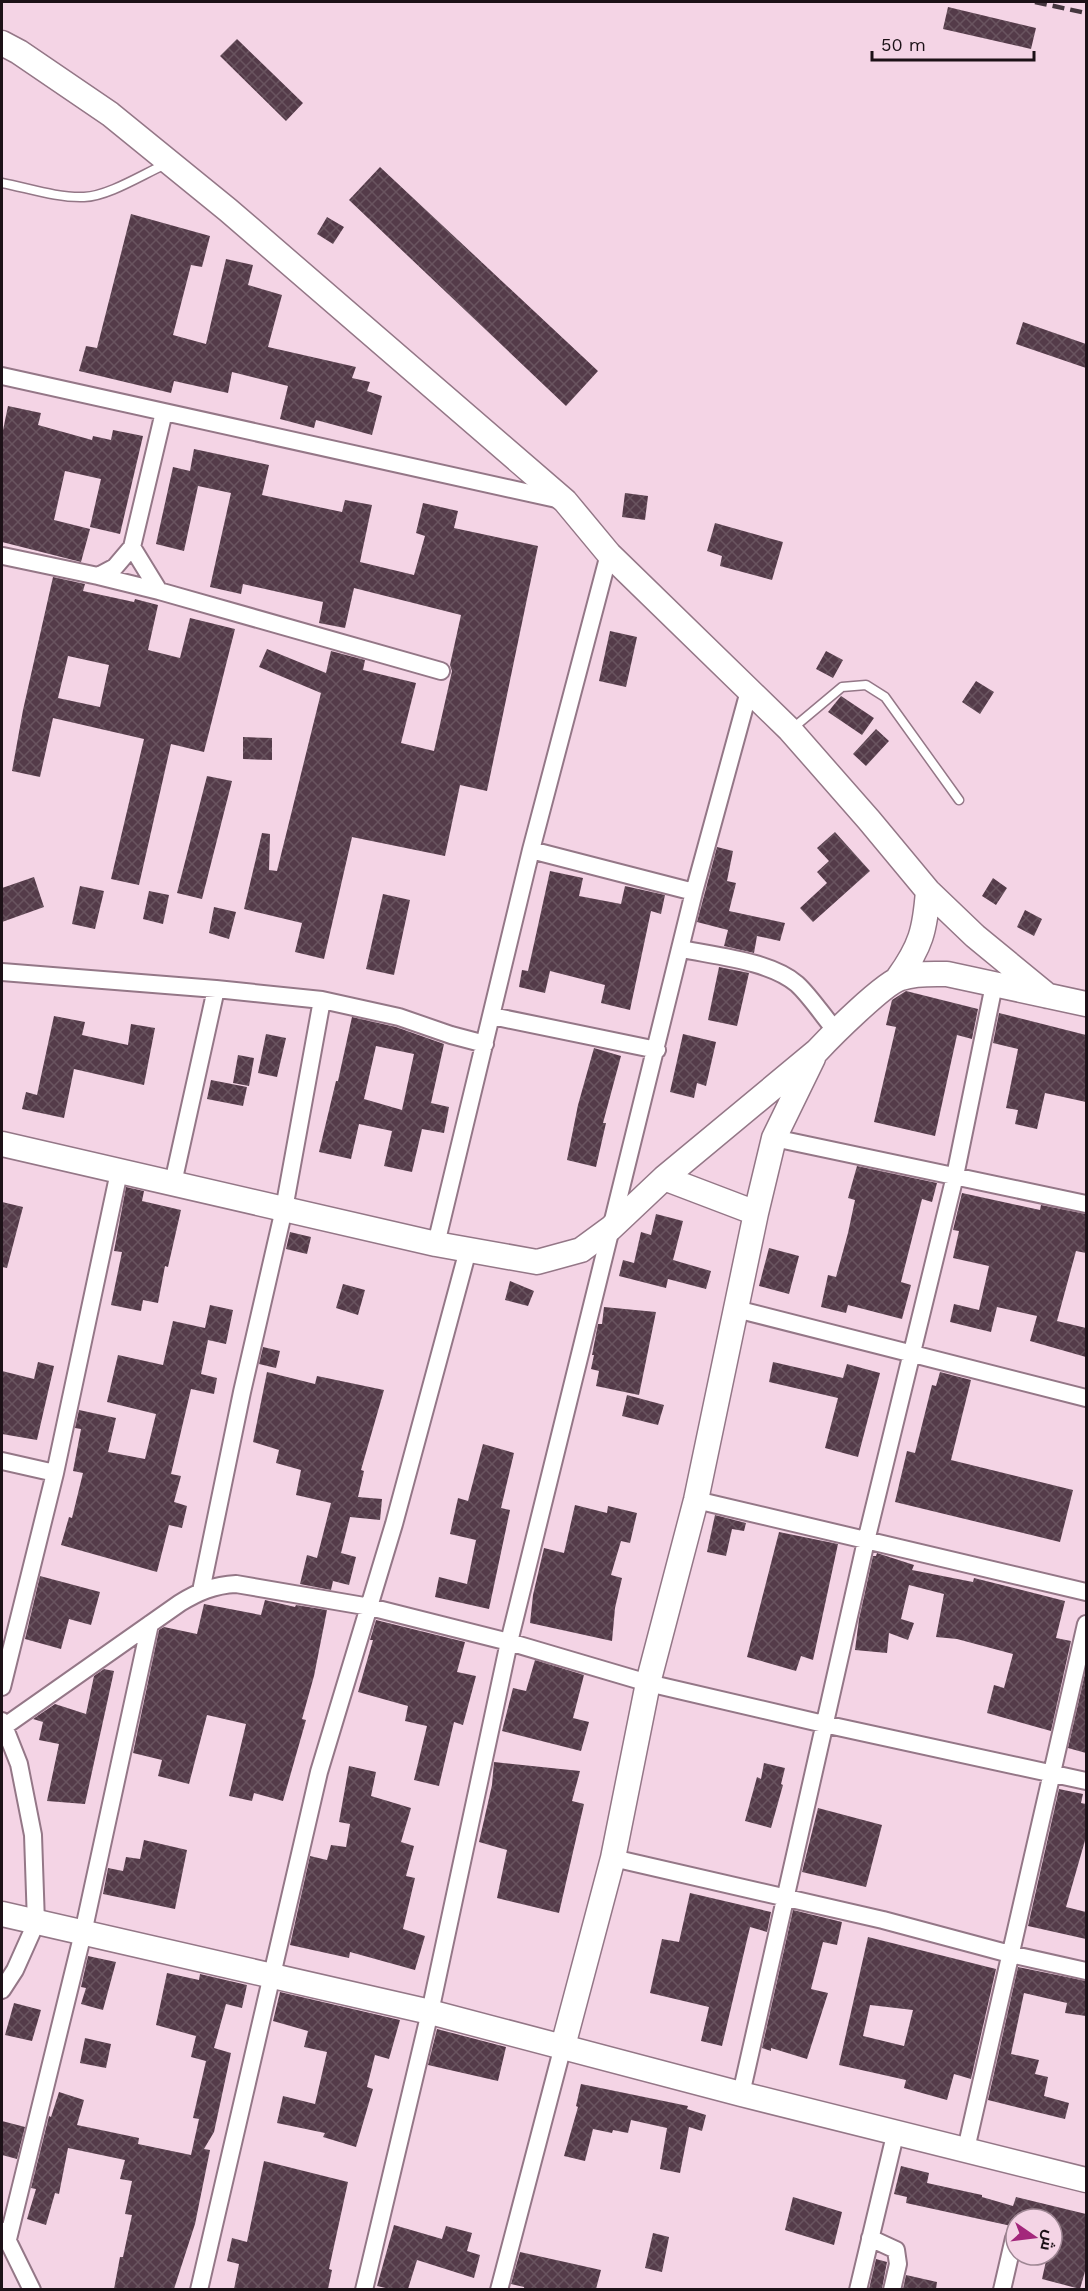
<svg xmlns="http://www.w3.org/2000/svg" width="1088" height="2291" font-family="'Work Sans',Cairo,sans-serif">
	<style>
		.building { fill: url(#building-cross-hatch); fill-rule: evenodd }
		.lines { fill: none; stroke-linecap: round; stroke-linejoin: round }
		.lane-casing { stroke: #947787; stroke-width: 11 }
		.street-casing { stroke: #947787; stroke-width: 20 }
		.secondary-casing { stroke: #947787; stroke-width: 27 }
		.lane { stroke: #fff; stroke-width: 8 }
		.street { stroke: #fff; stroke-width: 16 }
		.secondary { stroke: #fff; stroke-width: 24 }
		.rail { stroke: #44363e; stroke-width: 4.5; stroke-dasharray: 12 6; stroke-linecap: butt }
	</style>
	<defs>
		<pattern id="building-cross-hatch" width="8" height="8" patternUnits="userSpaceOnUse" patternTransform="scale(1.5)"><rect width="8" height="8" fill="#543b49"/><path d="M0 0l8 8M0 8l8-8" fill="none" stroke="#69545f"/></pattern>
	</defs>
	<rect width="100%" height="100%" fill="#f4d4e5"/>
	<path class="building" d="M948,7L1036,28L1031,49L943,29Z
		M237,39L303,103L286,121L220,56Z
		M380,167L598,371L566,406L349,200Z
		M131,214L210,236L202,267L191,265L173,335L206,344L226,259L253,265L248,285L282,295L268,347L356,367L352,378L370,382L367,391L382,396L372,435L316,420L314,428L280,419L288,386L232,372L228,393L174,381L171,393L79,371L86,346L97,348Z
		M327,217L344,227L333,244L317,234Z
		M1023,322L1086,344V368L1016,344Z
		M8,406L41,413L38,425L92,440L93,436L111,440L113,430L143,436L120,534L90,527L101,479L65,471L54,520L90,529L81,562L2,542V435Z
		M194,449L269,465L262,495L342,512L345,500L372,505L360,562L414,575L425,536L416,533L423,503L458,511L454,528L538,546L487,791L460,785L445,856L352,837L324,959L295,952L302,923L244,909L262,833L270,834L269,870L277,871L321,693L259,667L267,649L326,673L331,651L365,660L363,670L416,683L401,743L434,751L452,671L450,665L461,615L354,588L345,628L319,623L323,602L243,584L241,594L210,587L231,493L198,486L184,551L156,544L173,467L190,471Z
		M625,493L648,496L645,520L622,517Z
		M715,523L783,542L772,580L720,566L722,556L707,551Z
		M53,577L85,584L83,591L134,602L135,599L158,605L148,650L180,658L190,618L235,629L204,752L171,744L139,885L111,879L144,739L53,718L40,777L12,771L23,710ZM68,656L109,665L100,707L58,698Z
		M610,631L637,637L626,687L599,681Z
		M826,651L843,660L833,678L816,669Z
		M976,681L994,692L980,714L962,702Z
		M841,696L874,718L862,735L828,712Z
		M876,729L889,741L866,766L853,754Z
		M243,737L272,738V760L243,759Z
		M207,776L232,781L202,899L177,893Z
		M835,832L870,871L813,922L800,908L827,883L817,872L829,861L817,848Z
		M717,847L733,851L727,881L736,883L729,911L785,923L780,941L757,936L754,953L724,946L728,930L697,922Z
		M550,871L583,878L579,896L621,904L625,886L665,895L661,914L651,911L630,1010L601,1003L605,985L550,971L545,993L519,987L522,970L528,971Z
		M34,877L44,907L2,922V888Z
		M993,878L1007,888L996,905L982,896Z
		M80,886L104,891L95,929L72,924Z
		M149,891L169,895L163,924L143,919Z
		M383,894L410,900L394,975L366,969Z
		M214,907L236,912L229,939L209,933Z
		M1025,910L1042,919L1034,936L1017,927Z
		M719,967L749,973L737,1026L708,1020Z
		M906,991L978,1009L972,1039L957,1035L935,1136L874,1122L896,1027L886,1025L892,1000Z
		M999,1013L1086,1035V1102L1045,1093L1037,1129L1015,1124L1018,1110L1006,1108L1018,1049L993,1043Z
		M54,1016L85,1022L82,1035L128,1045L131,1024L155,1028L144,1085L74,1069L64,1118L22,1109L26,1092L37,1095Z
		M352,1017L396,1027L444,1044L431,1103L449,1107L444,1133L422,1129L412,1172L384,1166L392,1131L359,1124L351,1159L319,1152L336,1081H338ZM376,1046L414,1054L402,1110L364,1099Z
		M266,1034L286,1038L277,1077L258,1073Z
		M683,1034L716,1042L706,1086L697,1083L694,1098L670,1092Z
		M594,1048L621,1056L603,1123H606L596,1167L567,1160L578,1105Z
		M238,1055L254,1058L249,1086L233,1083Z
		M211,1080L247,1087L243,1106L207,1099Z
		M857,1166L937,1183L932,1202L922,1199L901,1282L911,1285L902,1319L848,1305L846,1313L821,1307L828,1275L836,1277L848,1233L855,1200L848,1198Z
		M126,1187L144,1191L142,1201L181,1210L168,1267L165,1266L158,1303L143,1300L141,1311L111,1305L122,1252L114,1251Z
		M962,1193L1040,1210L1041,1205L1086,1214V1253L1076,1251L1057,1321L1086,1328V1357L1030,1341L1037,1316L997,1307L991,1332L950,1322L954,1304L979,1310L989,1266L953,1258L959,1231L953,1230Z
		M2,1202L23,1207L7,1268L2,1267Z
		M656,1214L683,1221L673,1260L711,1271L706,1289L668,1279L666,1288L619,1276L623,1260L634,1263L641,1232L651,1235Z
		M290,1232L311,1237L307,1254L286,1249Z
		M769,1248L799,1256L789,1294L759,1286Z
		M510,1281L534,1291L528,1306L505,1300Z
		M343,1284L365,1290L358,1315L336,1308Z
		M210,1305L233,1310L226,1344L208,1340L201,1374L217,1378L214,1394L191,1389L171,1474L181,1476L174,1502L187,1506L182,1528L169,1525L157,1572L61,1545L69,1517L72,1518L83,1473L73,1471L81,1429L75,1428L79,1410L116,1418L108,1452L145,1459L156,1414L107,1402L118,1355L163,1365L173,1321L205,1328Z
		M604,1307L656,1312L639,1395L596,1386L599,1371L591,1369L594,1355H592L598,1324H602Z
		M263,1347L280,1351L276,1368L259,1364Z
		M38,1362L54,1366L37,1440L2,1434V1371L34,1379Z
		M773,1362L843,1378L847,1364L880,1373L858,1457L825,1448L838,1398L769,1382Z
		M267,1372L315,1384L317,1376L384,1390L361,1470L364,1471L358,1497L382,1499L380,1520L350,1517L341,1553L356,1557L349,1585L333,1581L331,1590L300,1584L307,1555L317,1558L331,1503L296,1495L301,1470L276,1463L279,1450L253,1442Z
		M940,1372L971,1380L951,1460L1073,1490L1060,1542L895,1502L907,1451L915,1453L932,1385L936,1386Z
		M627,1395L664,1405L658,1425L622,1416Z
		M483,1444L514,1453L501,1508L510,1510L489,1609L435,1597L439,1577L467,1584L476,1540L450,1534L458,1498L468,1501Z
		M575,1505L607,1513L608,1506L637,1513L630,1543L621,1541L611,1575L622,1578L615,1608L612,1641L530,1623L533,1595L544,1548L564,1553Z
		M715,1515L746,1523L744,1531L732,1529L726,1556L707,1552Z
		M779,1532L838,1544L813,1660L801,1656L796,1671L747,1657Z
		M877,1553L914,1565L912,1570L973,1582L974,1578L1065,1601L1056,1638L1071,1641L1051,1731L987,1713L994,1685L1004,1688L1013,1654L957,1639L936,1637L944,1594L909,1585L901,1619L914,1623L908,1640L889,1633L887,1653L855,1650L859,1619L873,1556H876Z
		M40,1576L100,1592L91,1625L69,1619L61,1649L25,1639Z
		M265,1600L295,1607L296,1605L327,1610L314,1676L302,1719L306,1720L283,1801L254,1793L252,1801L229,1796L246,1724L207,1715L189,1784L158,1776L162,1760L133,1753L159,1630L164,1627L197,1634L204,1604L261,1615Z
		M376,1620L465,1642L457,1672L476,1676L463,1725L454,1722L439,1786L414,1780L427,1726L405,1721L408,1706L358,1692L373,1640H370Z
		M535,1660L584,1675L573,1718L589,1722L581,1751L502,1731L513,1688L526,1691Z
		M104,1669L114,1671L85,1804L47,1801L59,1744L39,1740L43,1722L33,1719L55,1704L86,1714L94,1676Z
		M1086,1669V1753L1068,1748Z
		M494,1762L580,1771L572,1801L584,1804L559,1913L497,1898L507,1850L479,1842L492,1785Z
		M764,1763L785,1768L781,1784L783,1785L771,1828L745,1821L757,1777L761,1779Z
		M349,1766L376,1772L371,1796L411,1808L401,1842L414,1846L406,1876L415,1878L403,1929L425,1936L415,1970L350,1952L349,1958L290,1945L310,1856L327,1860L331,1845L346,1847L350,1824L339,1822Z
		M1059,1789L1083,1794L1081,1803L1086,1804V1837L1066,1907L1086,1912V1939L1028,1926Z
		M818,1808L882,1825L866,1887L802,1872Z
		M144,1840L187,1850L175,1909L103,1894L108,1868L123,1871L126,1857L140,1859Z
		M690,1893L771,1912L767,1932L750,1927L722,2046L701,2041L709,2007L650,1993L662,1939L679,1942Z
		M793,1910L842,1922L837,1945L823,1942L811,1989L828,1993L807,2059L771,2048V2051L762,2048Z
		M868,1937L996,1969L971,2079L954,2074L947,2100L904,2088L906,2080L839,2065ZM870,2005L913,2010L904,2046L863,2036Z
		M88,1956L116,1962L103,2010L81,2004L86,1988L81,1987Z
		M1018,1967L1086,1981V2016L1065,2013L1067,2003L1024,1993L1011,2054L1039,2060L1035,2074L1048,2077L1044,2096L1069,2103L1065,2119L988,2100Z
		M167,1973L199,1980L200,1974L247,1985L242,2008L226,2004L214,2048L231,2053L214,2132L204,2149L210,2150L195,2224L174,2289H114L120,2257H123L132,2215L125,2214L132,2181L120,2179L125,2160L68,2148L59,2194L55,2193L46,2225L27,2219L36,2189L31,2188L49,2116L51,2117L59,2092L84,2100L77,2125L139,2138L138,2144L191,2155L199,2119L193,2118L206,2061L191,2057L196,2036L156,2025Z
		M280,1992L400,2020L389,2059L375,2055L367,2087L373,2089L356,2147L323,2137L325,2133L277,2123L283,2096L315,2104L327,2052L304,2047L308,2031L273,2021Z
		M14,2003L41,2010L32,2041L5,2035Z
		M437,2029L506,2047L498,2081L428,2065Z
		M85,2038L111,2044L106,2068L80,2063Z
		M581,2084L688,2106L687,2109L706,2115L702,2131L689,2127L680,2173L660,2169L667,2128L631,2120L628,2133L613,2130L612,2133L593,2129L585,2161L564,2156L578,2107L576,2106Z
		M2,2121L25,2127L17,2159L2,2155Z
		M264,2161L348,2182L329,2269L332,2270L328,2289H234L239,2264L227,2261L232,2238L247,2242Z
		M901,2166L929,2173L927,2183L982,2195V2197L1013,2206L1016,2197L1086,2214V2268L1080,2289L1042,2279L1046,2261L1049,2255H1052V2219H1016V2227L906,2203L907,2197L894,2194Z
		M793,2197L842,2212L834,2245L785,2230Z
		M394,2225L442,2239L446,2226L472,2233L467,2251L480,2255L474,2278L417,2260L408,2289H390L377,2286Z
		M653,2233L669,2237L662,2272L645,2268Z
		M520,2252L601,2270L596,2289H524V2287L511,2284Z
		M876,2259L887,2262L882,2289H869Z
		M906,2275L937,2282L936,2289H903Z"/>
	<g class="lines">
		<defs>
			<path id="lane" d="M2,183C28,188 57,198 84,197C109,196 143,174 166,164
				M793,728L842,687L866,685L885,697L959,800"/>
			<path id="street" d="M2,376L561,500
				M164,412L132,547L159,591L441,671
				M3,556L98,576L115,567L132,547
				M98,576L159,591
				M531,850L694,892
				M682,949C716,956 770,961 797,984C811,997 823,1016 836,1031
				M2,972L216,989L322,1000L399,1017L451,1035L485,1044
				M492,1016L657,1050
				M774,1138L1086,1204
				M173,1183L216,989
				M436,1244L531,850L609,554
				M736,1309L1086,1398
				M2,1461L55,1473
				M696,1500L1086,1592
				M201,1591L242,1392L284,1209L322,1000
				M2,1687L55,1473L119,1172
				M2,1721L19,1764L33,1835L36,1923L15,1970L2,1990
				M5,1726L180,1603C198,1592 214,1585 236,1584L370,1607L509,1642L648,1683L824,1724L1086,1781
				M613,1858L883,1920L1010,1954L1086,1971
				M741,2094L866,1541L955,1176L994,985
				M966,2149L1086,1624
				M3,2231L32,2290
				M870,2238L896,2250L898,2264L892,2290
				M8,2239L83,1933L150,1624
				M199,2290L319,1772L394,1524L468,1250
				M364,2290L430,2012L509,1642L694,892L749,691
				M499,2290L563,2046
				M858,2290L896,2131
				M1002,2290L1014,2238"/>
			<path id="secondary" d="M2,43L19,52L110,114L228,210L565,501L609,554L790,730L869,820L928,891L975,936L1048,996
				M898,978C921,946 925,930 928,891
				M2,1144L436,1244L537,1262L581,1250L611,1228L664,1178L756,1213L696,1500L648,1683L613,1858L563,2046
				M664,1178L817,1051C831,1036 884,983 901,978C916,973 931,974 947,974L1086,1004
				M756,1213L774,1138L813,1058
				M2,1914L430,2012L741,2094L1086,2180"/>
		</defs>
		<use href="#lane" class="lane-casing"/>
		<use href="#street" class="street-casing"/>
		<use href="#secondary" class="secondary-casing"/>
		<use href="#lane" class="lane"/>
		<use href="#street" class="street"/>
		<use href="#secondary" class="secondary"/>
		<path class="rail" d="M1035,2L1086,13"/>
	</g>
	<rect width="1088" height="2291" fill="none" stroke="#1c1117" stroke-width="6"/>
	<g transform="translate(1034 2237) rotate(104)"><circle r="28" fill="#f4d4e5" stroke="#9e8693" stroke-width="1.5"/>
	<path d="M0-4.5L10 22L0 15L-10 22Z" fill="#a3277b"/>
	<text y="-9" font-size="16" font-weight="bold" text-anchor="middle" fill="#1c1117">ش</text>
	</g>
	<path d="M872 51v9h162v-9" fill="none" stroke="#1c1117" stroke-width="3"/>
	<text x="881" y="51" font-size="18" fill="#1c1117" stroke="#f4d4e5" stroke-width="4.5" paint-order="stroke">50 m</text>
</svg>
